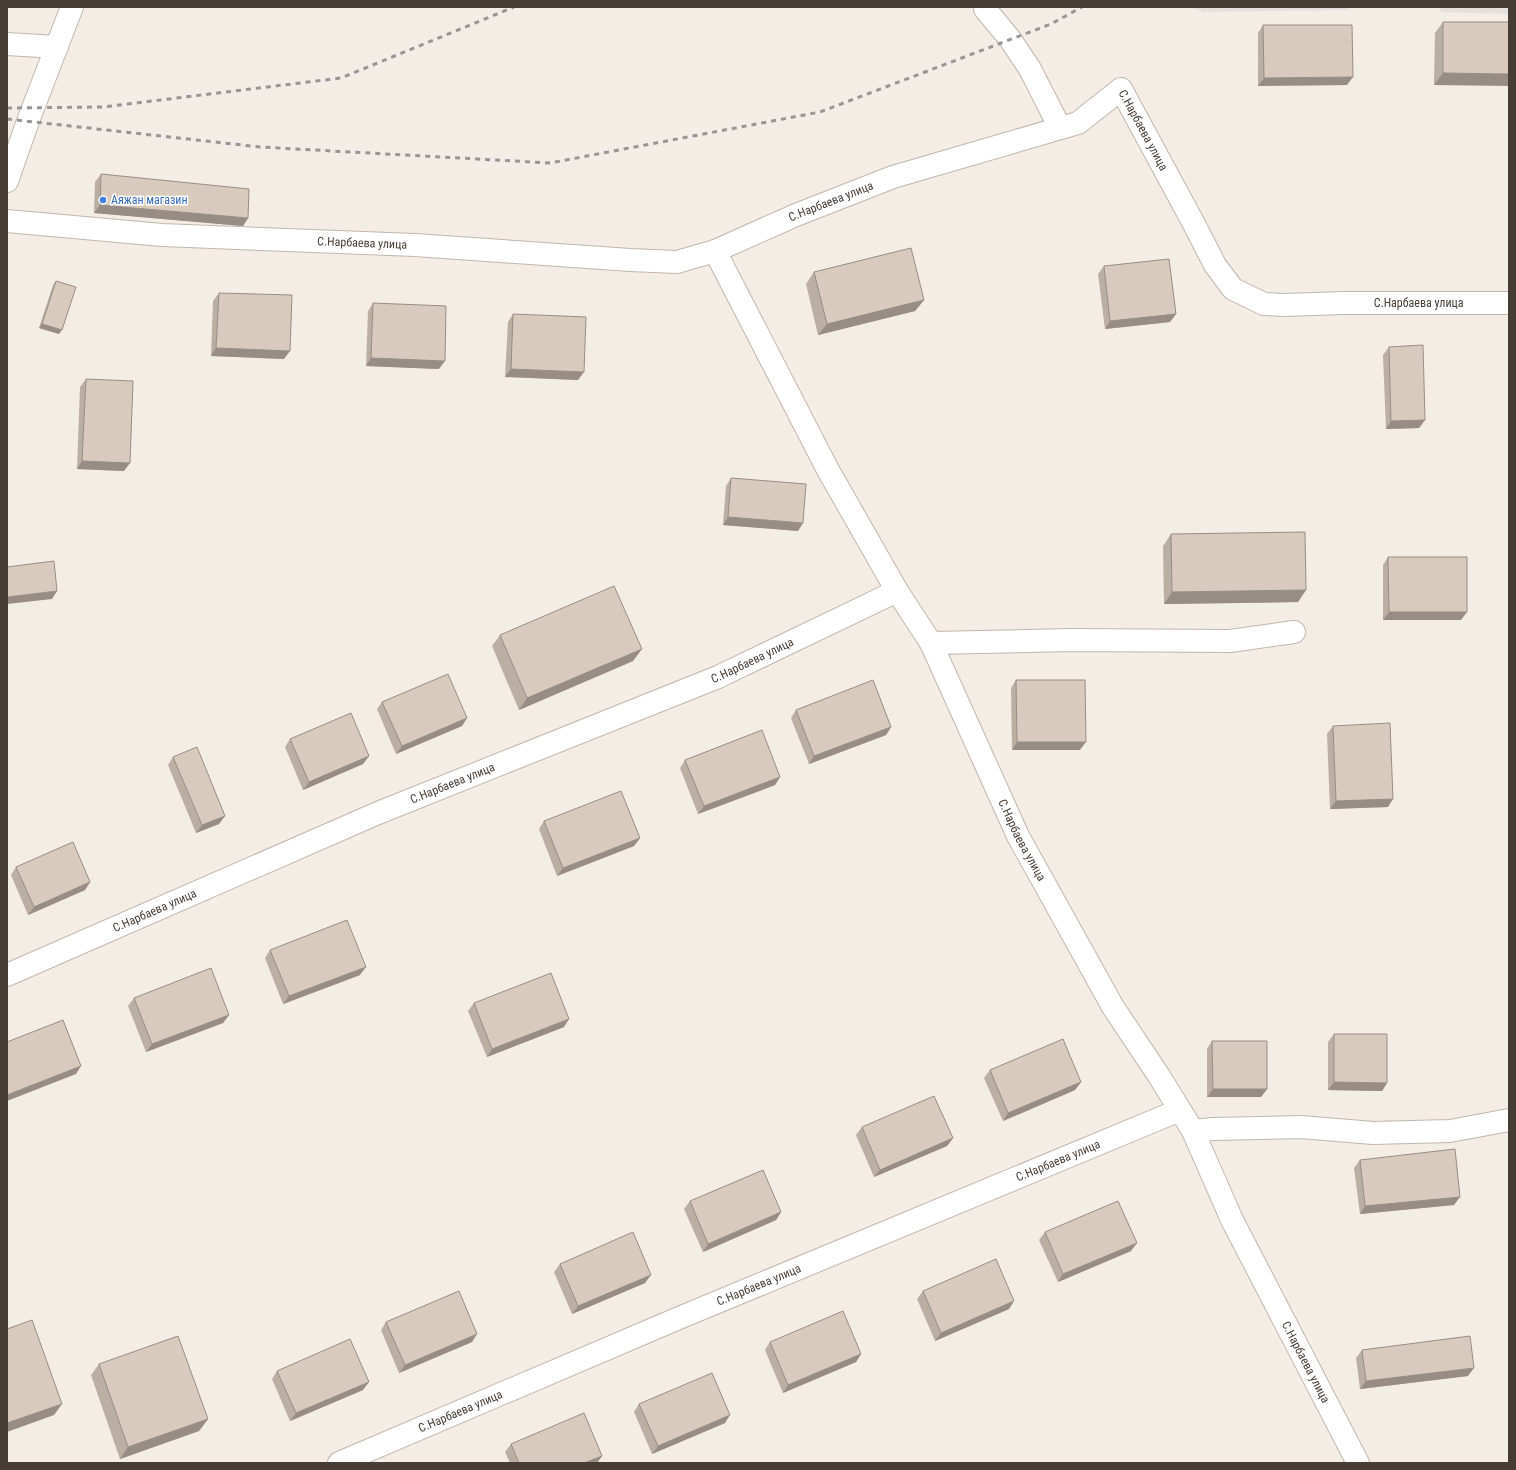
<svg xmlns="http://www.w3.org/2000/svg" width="1516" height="1470" font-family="'Roboto Condensed',sans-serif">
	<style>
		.industrial { fill: #e6dfdb }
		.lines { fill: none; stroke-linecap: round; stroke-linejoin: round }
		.minor-casing { stroke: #c2b6ab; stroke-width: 24 }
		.minor { stroke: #fff; stroke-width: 22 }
		.rail { stroke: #969696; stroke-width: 3; stroke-dasharray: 5 5; stroke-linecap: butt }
		.wall { fill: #bbaea3 }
		.shaded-wall { fill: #988d85 }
		.building { fill: #d9cabe; stroke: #988d85 }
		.shop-dot { fill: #3f7fe0; stroke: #fff; stroke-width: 1.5 }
		.labels { text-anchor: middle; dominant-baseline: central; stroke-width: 3; stroke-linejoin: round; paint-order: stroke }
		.street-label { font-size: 12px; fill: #463d35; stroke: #fff }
		.shop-label { font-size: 12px; fill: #366cbe; stroke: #fff; text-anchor: start }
	</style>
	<rect width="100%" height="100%" fill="#f3ede6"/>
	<path class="industrial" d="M1190,7H1349L1348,10L1203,12Z
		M1440,7H1509V14L1441,12Z"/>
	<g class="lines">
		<defs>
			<g id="minor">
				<path d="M985,9L1010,39L1030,69L1060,128"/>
				<path d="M7,44L57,47"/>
				<path d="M7,181L28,121L72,7"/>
				<path id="s1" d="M7,221L162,235L415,245L630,260L677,262L715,251L796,215L893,177L1078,123L1121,89L1194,224L1215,265L1233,289L1264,304L1284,305L1343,303H1509"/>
				<path id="s2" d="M715,251L828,470L897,591L931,643L1018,836L1113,1007L1159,1076L1193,1131L1232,1220L1358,1463"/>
				<path d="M931,643L1072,640L1230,641L1294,632"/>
				<path id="s3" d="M7,975L378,813L718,677L897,591"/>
				<path d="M1193,1131L1213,1129L1301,1127L1373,1133L1450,1131L1509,1120"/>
				<path id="s4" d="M339,1463L679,1318L1180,1110"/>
			</g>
		</defs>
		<use href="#minor" class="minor-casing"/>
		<use href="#minor" class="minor"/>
		<path class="rail" d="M7,108L103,107L341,78L514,7
			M7,119L260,147L550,163L820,112L1051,24L1082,7"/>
	</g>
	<path class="wall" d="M1443,22H1509L1434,85L1435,33Z
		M1263,25L1347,85L1258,86V33Z
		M101,174L248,218L243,226L94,213L95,182Z
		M1104,266L1176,314L1170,322L1105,329L1098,274Z
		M814,272L924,300L915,311L818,335L806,284Z
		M56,281L59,334L39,328L53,285Z
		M219,293L284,359L211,356L213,301Z
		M373,303L439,369L366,366L368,311Z
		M513,314L578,380L505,377L508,322Z
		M1389,347L1425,420L1419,428L1386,429L1383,355Z
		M86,379L124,471L77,469L80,387Z
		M731,478L798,531L723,525L726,486Z
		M1171,534L1306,590L1298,602L1164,604L1163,546Z
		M1388,557L1461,620H1383V565Z
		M500,635L633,661L519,710L492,646Z
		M1016,680L1080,750H1012L1011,688Z
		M382,702L467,718L462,726L396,754L377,709Z
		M796,710L891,727L886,735L809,764L791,718Z
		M1333,726L1388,807L1330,809L1327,734Z
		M290,739L369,756L363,764L303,790L285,747Z
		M173,757L219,824L196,833L168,765Z
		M685,760L780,777L775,785L698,814L680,768Z
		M544,821L640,838L634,846L557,876L539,829Z
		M16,867L90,882L85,890L28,915L11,875Z
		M270,950L360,975L283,1004L265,958Z
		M134,998L229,1015L223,1023L146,1052L128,1006Z
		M474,1003L564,1027L487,1057L468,1011Z
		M1334,1034L1387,1083L1382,1091L1328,1090V1042Z
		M1212,1041L1267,1089L1261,1097H1207V1049Z
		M990,1070L1081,1082L1075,1090L1003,1121L984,1078Z
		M862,1127L953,1138L947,1146L874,1177L856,1135Z
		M1360,1160L1454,1205L1360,1214L1354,1168Z
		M690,1201L781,1212L776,1220L703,1252L684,1209Z
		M1045,1232L1131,1251L1058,1282L1039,1240Z
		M560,1264L645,1283L572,1314L554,1272Z
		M923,1291L1009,1309L935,1341L917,1299Z
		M386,1322L472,1342L399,1373L381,1330Z
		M770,1342L861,1354L856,1362L783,1393L765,1350Z
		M1362,1350L1468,1376L1360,1389L1356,1358Z
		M99,1364L208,1419L199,1431L120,1459L91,1375Z
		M277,1371L363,1390L290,1421L272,1379Z
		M639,1404L725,1423L652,1454L634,1412Z
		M511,1444L602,1456L597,1463H510L505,1452Z"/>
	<path class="shaded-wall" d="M1443,73L1509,74V86L1434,85Z
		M1353,77L1347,85L1258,86L1264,78Z
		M100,205L248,218L243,226L94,213Z
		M924,300L915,311L818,335L827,324Z
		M1176,314L1170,322L1105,329L1110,321Z
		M42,324L62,330L59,334L39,328Z
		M216,348L290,351L284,359L211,356Z
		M371,358L445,361L439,369L366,366Z
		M511,369L584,372L578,380L505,377Z
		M1425,420L1419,428L1386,429L1391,421Z
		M82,461L130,463L124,471L77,469Z
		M728,517L803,523L798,531L723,525Z
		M1306,590L1298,602L1164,604L1172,592Z
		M57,591L52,599L7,604V597Z
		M1389,612H1467L1461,620H1383Z
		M642,649L633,661L519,710L527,698Z
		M467,718L462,726L396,754L402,746Z
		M891,727L886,735L809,764L814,756Z
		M1017,742H1086L1080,750H1012Z
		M369,756L363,764L303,790L309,782Z
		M780,777L775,785L698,814L704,806Z
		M1393,799L1388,807L1330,809L1336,801Z
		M225,816L219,824L196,833L202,825Z
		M640,838L634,846L557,876L563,868Z
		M90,882L85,890L28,915L34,907Z
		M366,967L360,975L283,1004L289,996Z
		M229,1015L223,1023L146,1052L152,1044Z
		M569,1019L564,1027L487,1057L492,1049Z
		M81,1066L76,1074L7,1101V1095Z
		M1081,1082L1075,1090L1003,1121L1008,1113Z
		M1334,1082L1387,1083L1382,1091L1328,1090Z
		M1213,1089H1267L1261,1097H1207Z
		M953,1138L947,1146L874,1177L880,1170Z
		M1460,1197L1454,1205L1360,1214L1365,1206Z
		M781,1212L776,1220L703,1252L708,1244Z
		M1137,1243L1131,1251L1058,1282L1063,1274Z
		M651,1275L645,1283L572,1314L578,1306Z
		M1014,1301L1009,1309L935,1341L941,1333Z
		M477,1334L472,1342L399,1373L405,1365Z
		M861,1354L856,1362L783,1393L788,1385Z
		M1474,1368L1468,1376L1360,1389L1366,1381Z
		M369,1382L363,1390L290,1421L296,1413Z
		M62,1404L54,1415L7,1432V1423Z
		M730,1415L725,1423L652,1454L658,1446Z
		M208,1419L199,1431L120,1459L128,1447Z
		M602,1456L597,1463H584Z"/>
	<path class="building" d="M1443,22H1509V74L1443,73Z
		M1263,25H1352L1353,77L1264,78Z
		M101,174L249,189L248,218L100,205Z
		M911,248L924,300L827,324L814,272Z
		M1169,259L1176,314L1110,321L1104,266Z
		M56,281L76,287L62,330L42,324Z
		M219,293L292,295L290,351L216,348Z
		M373,303L446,306L445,361L371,358Z
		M513,314L586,317L584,372L511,369Z
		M1423,345L1425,420L1391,421L1389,347Z
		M86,379L133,381L130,463L82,461Z
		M731,478L806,484L803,523L728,517Z
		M1305,532L1306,590L1172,592L1171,534Z
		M1388,557H1467V612H1389Z
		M54,561L57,591L7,597V567Z
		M614,586L642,649L527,698L500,635Z
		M448,674L467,718L402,746L382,702Z
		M873,680L891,727L814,756L796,710Z
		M1016,680H1085L1086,742H1017Z
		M351,713L369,756L309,782L290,739Z
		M1390,723L1393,799L1336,801L1333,726Z
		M762,730L780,777L704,806L685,760Z
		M197,747L225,816L202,825L173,757Z
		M621,791L640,838L563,868L544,821Z
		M73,842L90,882L34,907L16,867Z
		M347,920L366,967L289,996L270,950Z
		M211,968L229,1015L152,1044L134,998Z
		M551,973L569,1019L492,1049L474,1003Z
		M63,1020L81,1066L7,1095V1042Z
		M1334,1034H1387V1083L1334,1082Z
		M1063,1039L1081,1082L1008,1113L990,1070Z
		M1212,1041H1267V1089H1213Z
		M934,1096L953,1138L880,1170L862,1127Z
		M1455,1149L1460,1197L1365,1206L1360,1160Z
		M763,1170L781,1212L708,1244L690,1201Z
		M1118,1201L1137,1243L1063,1274L1045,1232Z
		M633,1232L651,1275L578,1306L560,1264Z
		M996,1259L1014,1301L941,1333L923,1291Z
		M459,1291L477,1334L405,1365L386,1322Z
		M843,1311L861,1354L788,1385L770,1342Z
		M32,1320L62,1404L7,1423V1329Z
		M178,1336L208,1419L128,1447L99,1364Z
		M1470,1336L1474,1368L1366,1381L1362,1350Z
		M350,1339L369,1382L296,1413L277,1371Z
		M712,1373L730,1415L658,1446L639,1404Z
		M584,1413L602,1456L584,1463H519L511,1444Z"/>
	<circle class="shop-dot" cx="103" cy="200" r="4"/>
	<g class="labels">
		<g class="street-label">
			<text stroke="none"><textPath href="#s1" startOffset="1198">С.Нарбаева улица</textPath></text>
			<text stroke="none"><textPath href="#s1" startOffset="837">С.Нарбаева улица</textPath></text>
			<text stroke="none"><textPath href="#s1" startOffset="356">С.Нарбаева улица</textPath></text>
			<text stroke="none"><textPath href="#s1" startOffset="1570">С.Нарбаева улица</textPath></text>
			<text stroke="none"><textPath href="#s3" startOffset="809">С.Нарбаева улица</textPath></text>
			<text stroke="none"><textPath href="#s3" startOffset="485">С.Нарбаева улица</textPath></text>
			<text stroke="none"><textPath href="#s2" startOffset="665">С.Нарбаева улица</textPath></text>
			<text stroke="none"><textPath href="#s3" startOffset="161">С.Нарбаева улица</textPath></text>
			<text stroke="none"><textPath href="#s4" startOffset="780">С.Нарбаева улица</textPath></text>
			<text stroke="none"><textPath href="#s4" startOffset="456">С.Нарбаева улица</textPath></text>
			<text stroke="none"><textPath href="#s2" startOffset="1260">С.Нарбаева улица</textPath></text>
			<text stroke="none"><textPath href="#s4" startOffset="132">С.Нарбаева улица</textPath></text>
		</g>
		<g class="shop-label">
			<text x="111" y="200">Аяжан магазин</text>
		</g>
	</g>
	<rect width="1516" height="1470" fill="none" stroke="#463d35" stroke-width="16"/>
</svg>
